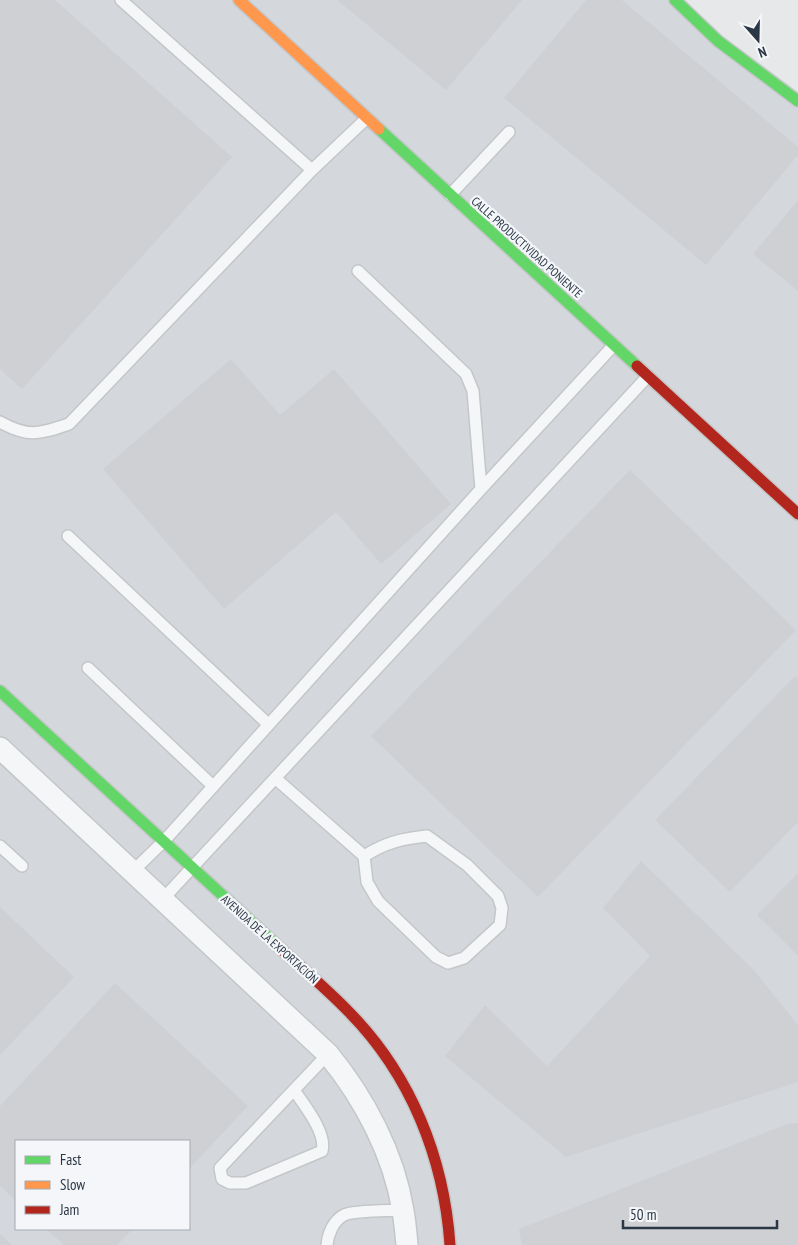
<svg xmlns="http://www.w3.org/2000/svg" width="798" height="1245" font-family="'PT Sans Narrow',sans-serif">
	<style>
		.built { fill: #d4d8dd; fill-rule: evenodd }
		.building { fill: #ced0d3 }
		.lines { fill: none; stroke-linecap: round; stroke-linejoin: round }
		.lane-casing { stroke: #c4c6c8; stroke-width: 14 }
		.street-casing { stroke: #c4c6c8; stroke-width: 24 }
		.fast-casing { stroke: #c4c6c8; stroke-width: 14 }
		.slow-casing { stroke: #c4c6c8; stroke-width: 14 }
		.jam-casing { stroke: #c4c6c8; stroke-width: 14 }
		.lane { stroke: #f5f6f7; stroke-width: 11 }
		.street { stroke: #f5f6f7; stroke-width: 21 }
		.fast { stroke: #63d668; stroke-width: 11 }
		.slow { stroke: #ff974d; stroke-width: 11 }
		.jam { stroke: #b3261e; stroke-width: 11 }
		.labels { text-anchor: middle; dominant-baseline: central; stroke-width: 4.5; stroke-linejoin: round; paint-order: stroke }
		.street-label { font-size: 12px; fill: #2b3745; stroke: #f4f6f9 }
	</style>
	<rect width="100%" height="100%" fill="#e6e8ea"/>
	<path class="built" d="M0,0H682L798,109V1245H0ZM16,1141H189V1229H16Z"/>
	<path class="building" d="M0,0H55L232,157L22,389L0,369Z
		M337,0H522L446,90Z
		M586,0H622L798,147V155L706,265L504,98Z
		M798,200V291L753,254Z
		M231,359L280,415L334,369L451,504L381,564L336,512L224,609L103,469Z
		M630,470L796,630L538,897L371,736Z
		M795,676L798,679V822L730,892L655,820Z
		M641,861L753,969L798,1025V1082L566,1157L445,1056L485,1005L547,1066L650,956L603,908Z
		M798,873V956L757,915Z
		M0,907L74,977L0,1055Z
		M115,983L248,1106L189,1169V1141H16V1201L0,1186V1106Z
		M798,1123V1245H522L519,1229L787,1124Z
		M46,1229H133L117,1245H64Z
		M0,1234L12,1245H0Z"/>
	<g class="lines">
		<defs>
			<path id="lane" d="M121,0L312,170
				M450,195L509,132
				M358,271L466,374L473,391L481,489
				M0,422C29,438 39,434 69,424L312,170L367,118
				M68,536L268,724
				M88,668L213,786
				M275,778L364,856L367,882L378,901L436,957L448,963L464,958L500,925L502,908L498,896L467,865L427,836C401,839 387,842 364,856
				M0,846L22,866
				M133,871L164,841L481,489L614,345
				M163,899L648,376
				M294,1090C304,1105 327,1133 322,1151L246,1183H230L222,1179L220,1168L328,1054
				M327,1245C328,1234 333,1221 344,1215C355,1210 389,1211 403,1210"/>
			<path id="street" d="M0,748L328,1054C364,1098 394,1154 403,1211C405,1222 406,1234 407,1245"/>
			<path id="fast" d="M675,0L718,41L798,101
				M379,129L637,366
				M0,691L282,950"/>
			<path id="slow" d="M239,0L379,129"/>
			<path id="jam" d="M637,366L798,514
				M282,950C304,970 328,990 349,1012C411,1075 444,1158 450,1245"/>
		</defs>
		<use href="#lane" class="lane-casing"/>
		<use href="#street" class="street-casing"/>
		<use href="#fast" class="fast-casing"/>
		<use href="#slow" class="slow-casing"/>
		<use href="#jam" class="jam-casing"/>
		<use href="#lane" class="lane"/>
		<use href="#street" class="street"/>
		<use href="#fast" class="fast"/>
		<use href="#slow" class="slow"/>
		<use href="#jam" class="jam"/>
	</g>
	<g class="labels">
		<g class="street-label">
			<text transform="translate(527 247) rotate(42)">CALLE PRODUCTIVIDAD PONIENTE</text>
			<text transform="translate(270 939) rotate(42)">AVENIDA DE LA EXPORTACIÓN</text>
		</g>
	</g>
	<rect x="15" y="1140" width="175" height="90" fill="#f4f6f9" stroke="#a4aab1"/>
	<rect x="25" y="1156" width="25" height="8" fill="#63d668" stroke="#a4aab1"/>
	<text x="60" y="1165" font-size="15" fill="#2b3745">Fast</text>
	<rect x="25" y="1181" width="25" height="8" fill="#ff974d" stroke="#a4aab1"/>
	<text x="60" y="1190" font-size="15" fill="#2b3745">Slow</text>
	<rect x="25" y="1206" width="25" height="8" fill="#b3261e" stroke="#a4aab1"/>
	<text x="60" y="1215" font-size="15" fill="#2b3745">Jam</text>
	<g transform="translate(758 40) rotate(160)" stroke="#f4f6f9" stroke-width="4" paint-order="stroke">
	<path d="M0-4L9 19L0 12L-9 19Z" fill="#2b3745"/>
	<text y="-8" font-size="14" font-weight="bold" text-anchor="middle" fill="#2b3745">N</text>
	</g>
	<path d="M623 1220v8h154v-8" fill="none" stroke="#2b3745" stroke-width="2.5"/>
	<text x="630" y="1220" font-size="15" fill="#2b3745" stroke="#f4f6f9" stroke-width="4" paint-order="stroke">50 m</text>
</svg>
